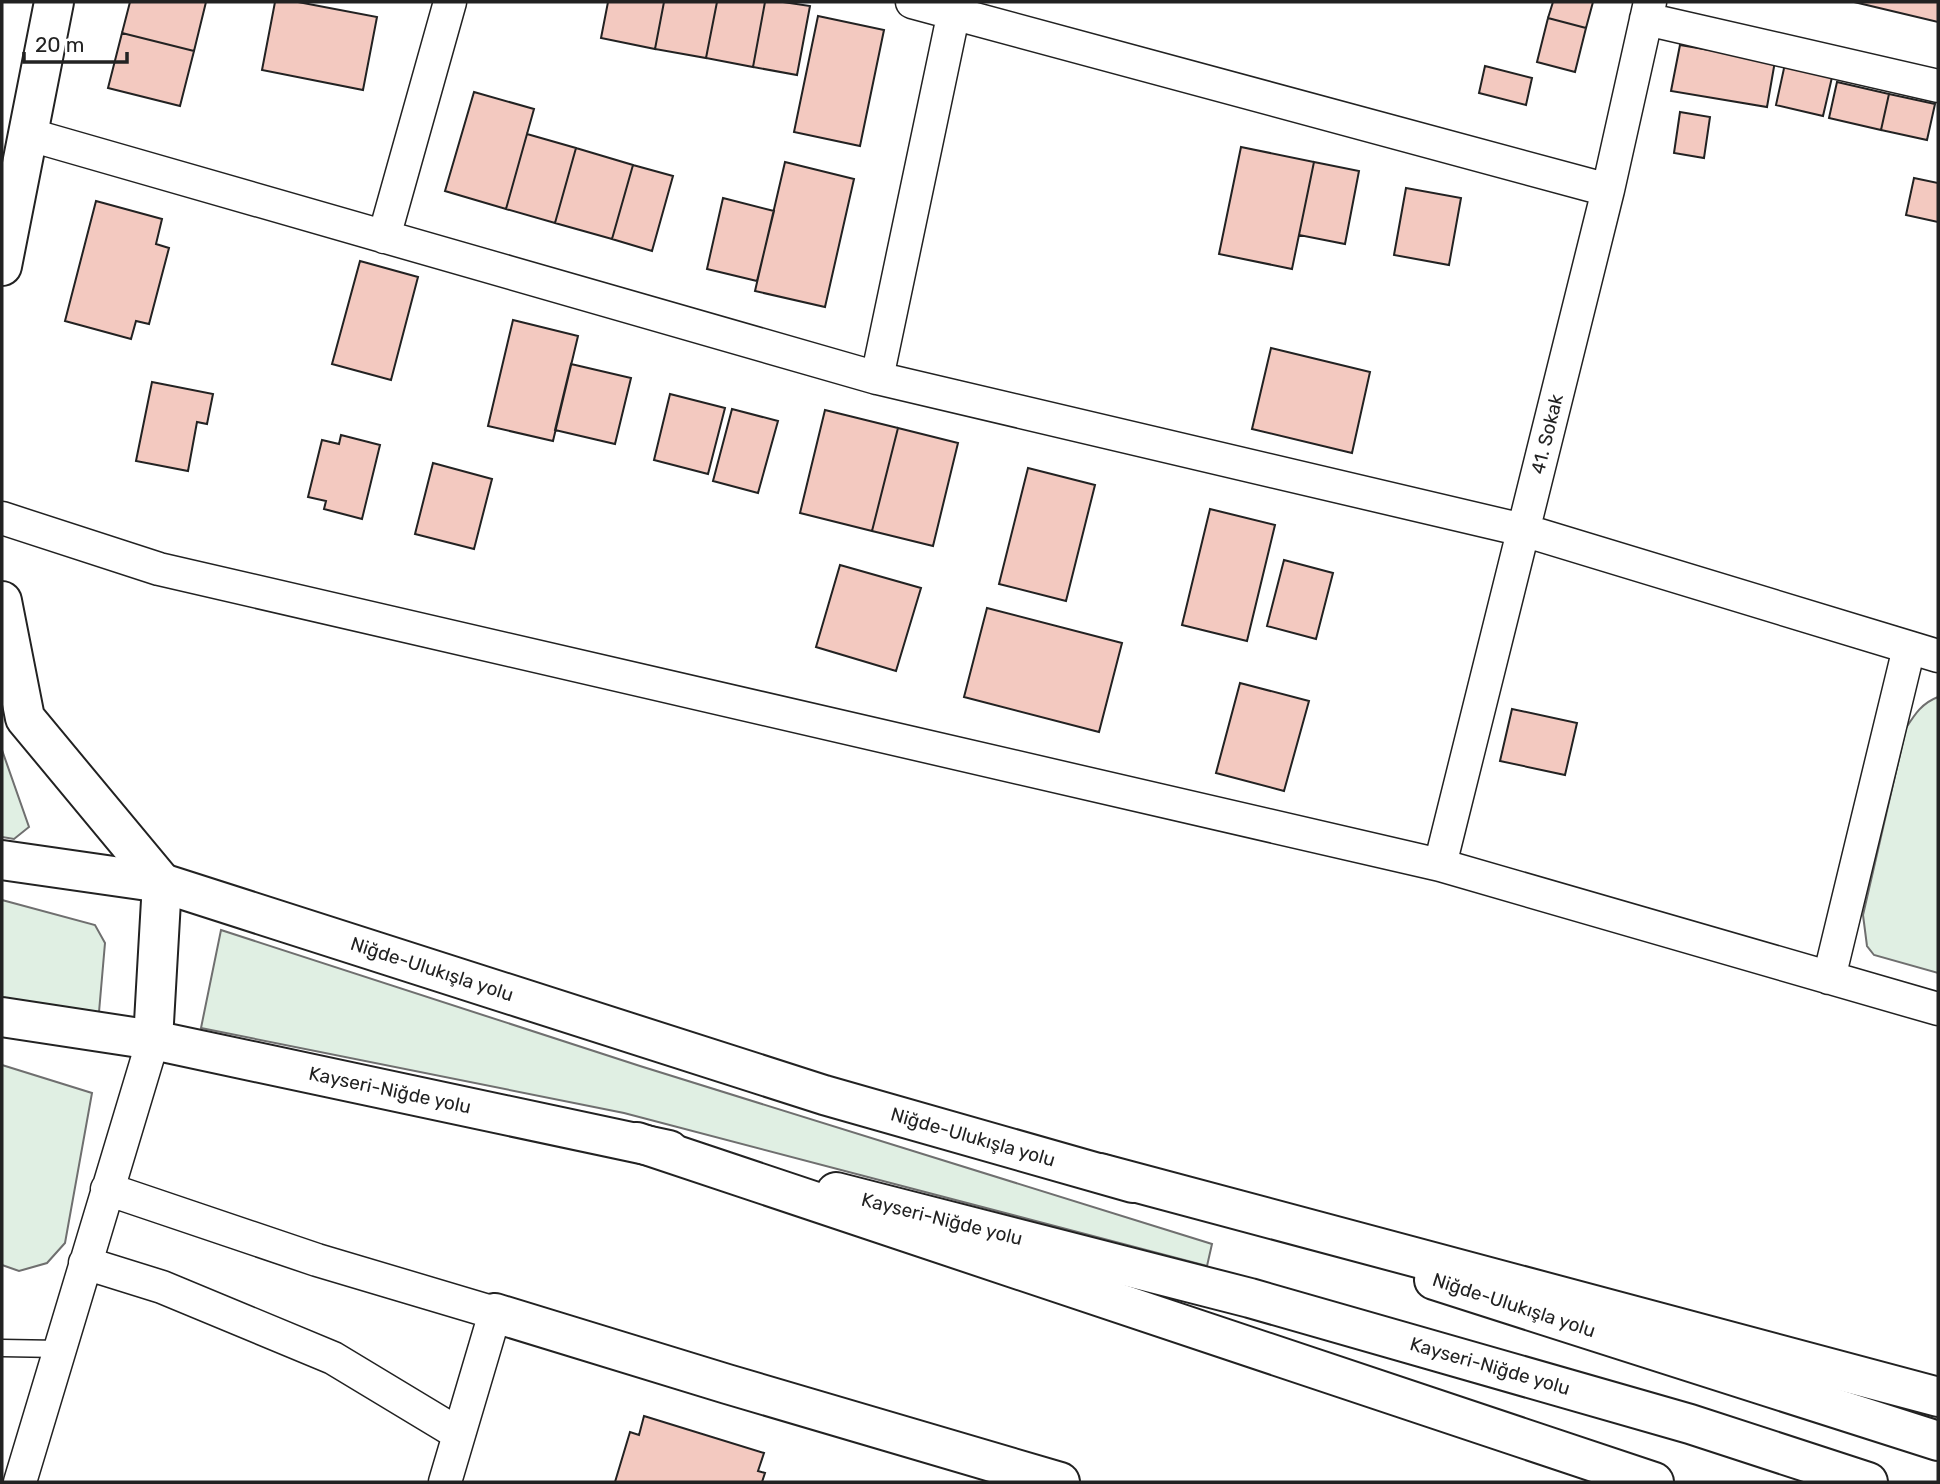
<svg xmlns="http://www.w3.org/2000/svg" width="1940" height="1484" font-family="Rubik,sans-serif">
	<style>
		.green { fill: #e0efe3; stroke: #6f6f6f; stroke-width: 2 }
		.building { fill: #f3c9c0; stroke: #222; stroke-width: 2 }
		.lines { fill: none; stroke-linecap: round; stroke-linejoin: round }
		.service-casing { stroke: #222; stroke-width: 19 }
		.minor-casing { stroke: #222; stroke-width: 35 }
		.tertiary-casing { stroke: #222; stroke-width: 42 }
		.trunk-casing { stroke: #222; stroke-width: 42 }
		.motorway-casing { stroke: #222; stroke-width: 42 }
		.service { stroke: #fff; stroke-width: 16 }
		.minor { stroke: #fff; stroke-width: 32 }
		.tertiary { stroke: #fff; stroke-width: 38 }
		.trunk { stroke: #fff; stroke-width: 38 }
		.motorway { stroke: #fff; stroke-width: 38 }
		.labels { text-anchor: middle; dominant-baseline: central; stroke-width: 5; stroke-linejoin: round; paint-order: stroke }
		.street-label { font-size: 19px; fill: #222; stroke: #fff }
	</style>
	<rect width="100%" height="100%" fill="#fff"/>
	<path class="green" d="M1938,697V973L1874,955L1867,946L1863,915L1906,728C1915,714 1922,703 1938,697Z
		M2,750L29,827L14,839L2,837Z
		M2,900L95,925L105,943L99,1012L82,1021L2,1001Z
		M221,930L640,1066L1212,1244L1207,1266L624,1113L201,1028Z
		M2,1065L92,1093L65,1243L47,1263L19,1271L2,1265Z"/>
	<path class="building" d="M130,2H206L194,51L122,33Z
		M275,2H298L377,17L363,90L262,70Z
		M608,2H664L655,49L601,38Z
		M664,2H717L706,58L655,49Z
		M717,2H765L753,67L706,58Z
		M765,2H783L810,6L797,75L753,67Z
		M1553,2H1593L1586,28L1548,18Z
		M1854,2H1938V22Z
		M818,16L884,30L860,146L794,132Z
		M1548,18L1586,28L1575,72L1537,62Z
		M122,33L194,51L180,106L108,88Z
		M1680,45L1775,61L1767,107L1671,91Z
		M1788,50L1836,60L1823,116L1776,105Z
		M1485,66L1532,78L1526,105L1479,93Z
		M1837,82L1889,94L1881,130L1829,118Z
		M474,92L534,109L506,209L445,191Z
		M1889,94L1935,104L1927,140L1881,130Z
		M1680,112L1710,117L1704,158L1674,153Z
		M527,134L576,148L555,223L506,209Z
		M1241,147L1314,162L1292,269L1219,254Z
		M576,148L633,165L612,239L555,223Z
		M785,162L854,179L825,307L755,291Z
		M1314,162L1359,171L1345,244L1299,235Z
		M633,165L673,176L652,251L612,239Z
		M1914,178L1938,183V222L1906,215Z
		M1406,188L1461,198L1449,265L1394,255Z
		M723,198L774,211L757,281L707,269Z
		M96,201L162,219L156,244L169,248L149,324L136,321L131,339L65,321Z
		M360,261L418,277L391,380L332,364Z
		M513,320L578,336L553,441L488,426Z
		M1271,348L1370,372L1352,453L1252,429Z
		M571,364L631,378L615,444L555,430Z
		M152,382L213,394L207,424L197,422L188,471L136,461Z
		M670,394L725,408L708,474L654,460Z
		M732,409L778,421L758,493L713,481Z
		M825,410L898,428L872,531L800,513Z
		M898,428L958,443L933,546L872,531Z
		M341,435L380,445L362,519L324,509L326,501L308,497L322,440L339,444Z
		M433,463L492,479L474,549L415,534Z
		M1028,468L1095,485L1066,601L999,584Z
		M1210,509L1275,525L1247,641L1182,625Z
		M1284,560L1333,573L1316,639L1267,626Z
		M840,565L921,588L896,671L816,647Z
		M987,608L1122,643L1099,732L964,697Z
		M1240,683L1309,701L1284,791L1216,773Z
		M1512,709L1577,723L1565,775L1500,761Z
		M644,1416L764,1453L758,1471L765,1473L762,1482H615L630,1432L639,1435Z"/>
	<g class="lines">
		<defs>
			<path id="service" d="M2,1348L60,1349"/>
			<path id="minor" d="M912,2L1608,190
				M1646,19L1938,86
				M27,134L877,378L1523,530L1938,656
				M384,237L450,2
				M877,378L956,2
				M2,518L159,569L1440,865L1938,1009
				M1440,865L1608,190L1650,2
				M1829,978L1909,648
				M107,1189L317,1260L495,1313L445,1482
				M85,1263L162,1287L333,1358L459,1434
				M20,1482L153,1040"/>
			<path id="tertiary" d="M2,266L54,2
				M2,601L25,718L162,883L153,1040
				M495,1313L727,1384L1060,1482"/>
			<path id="trunk" d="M2,860L162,883L824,1095L1133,1183
				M2,1017L153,1040L669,1150
				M836,1192L1250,1298L1690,1424L1868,1482
				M1434,1280L1938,1441"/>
			<path id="motorway" d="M637,1142L1654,1482
				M1100,1173L1938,1397"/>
		</defs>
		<use href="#service" class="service-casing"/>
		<use href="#minor" class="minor-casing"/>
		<use href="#tertiary" class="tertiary-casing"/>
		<use href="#trunk" class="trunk-casing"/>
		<use href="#motorway" class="motorway-casing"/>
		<use href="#service" class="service"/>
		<use href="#minor" class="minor"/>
		<use href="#tertiary" class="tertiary"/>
		<use href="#trunk" class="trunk"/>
		<use href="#motorway" class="motorway"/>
	</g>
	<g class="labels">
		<g class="street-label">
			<text transform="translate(1547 434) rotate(-76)">41. Sokak</text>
			<text transform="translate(432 969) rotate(18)">Niğde-Ulukışla yolu</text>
			<text transform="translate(390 1090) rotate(12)">Kayseri-Niğde yolu</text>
			<text transform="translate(973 1137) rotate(16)">Niğde-Ulukışla yolu</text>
			<text transform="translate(942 1219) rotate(14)">Kayseri-Niğde yolu</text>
			<text transform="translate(1514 1305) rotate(18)">Niğde-Ulukışla yolu</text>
			<text transform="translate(1490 1366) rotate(16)">Kayseri-Niğde yolu</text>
		</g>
	</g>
	<rect width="1940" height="1484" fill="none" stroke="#222222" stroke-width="7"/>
	<path d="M24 52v10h103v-10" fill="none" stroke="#222222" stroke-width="3.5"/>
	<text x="35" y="52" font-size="21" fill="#222222" stroke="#ffffff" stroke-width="5" paint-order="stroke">20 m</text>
</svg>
